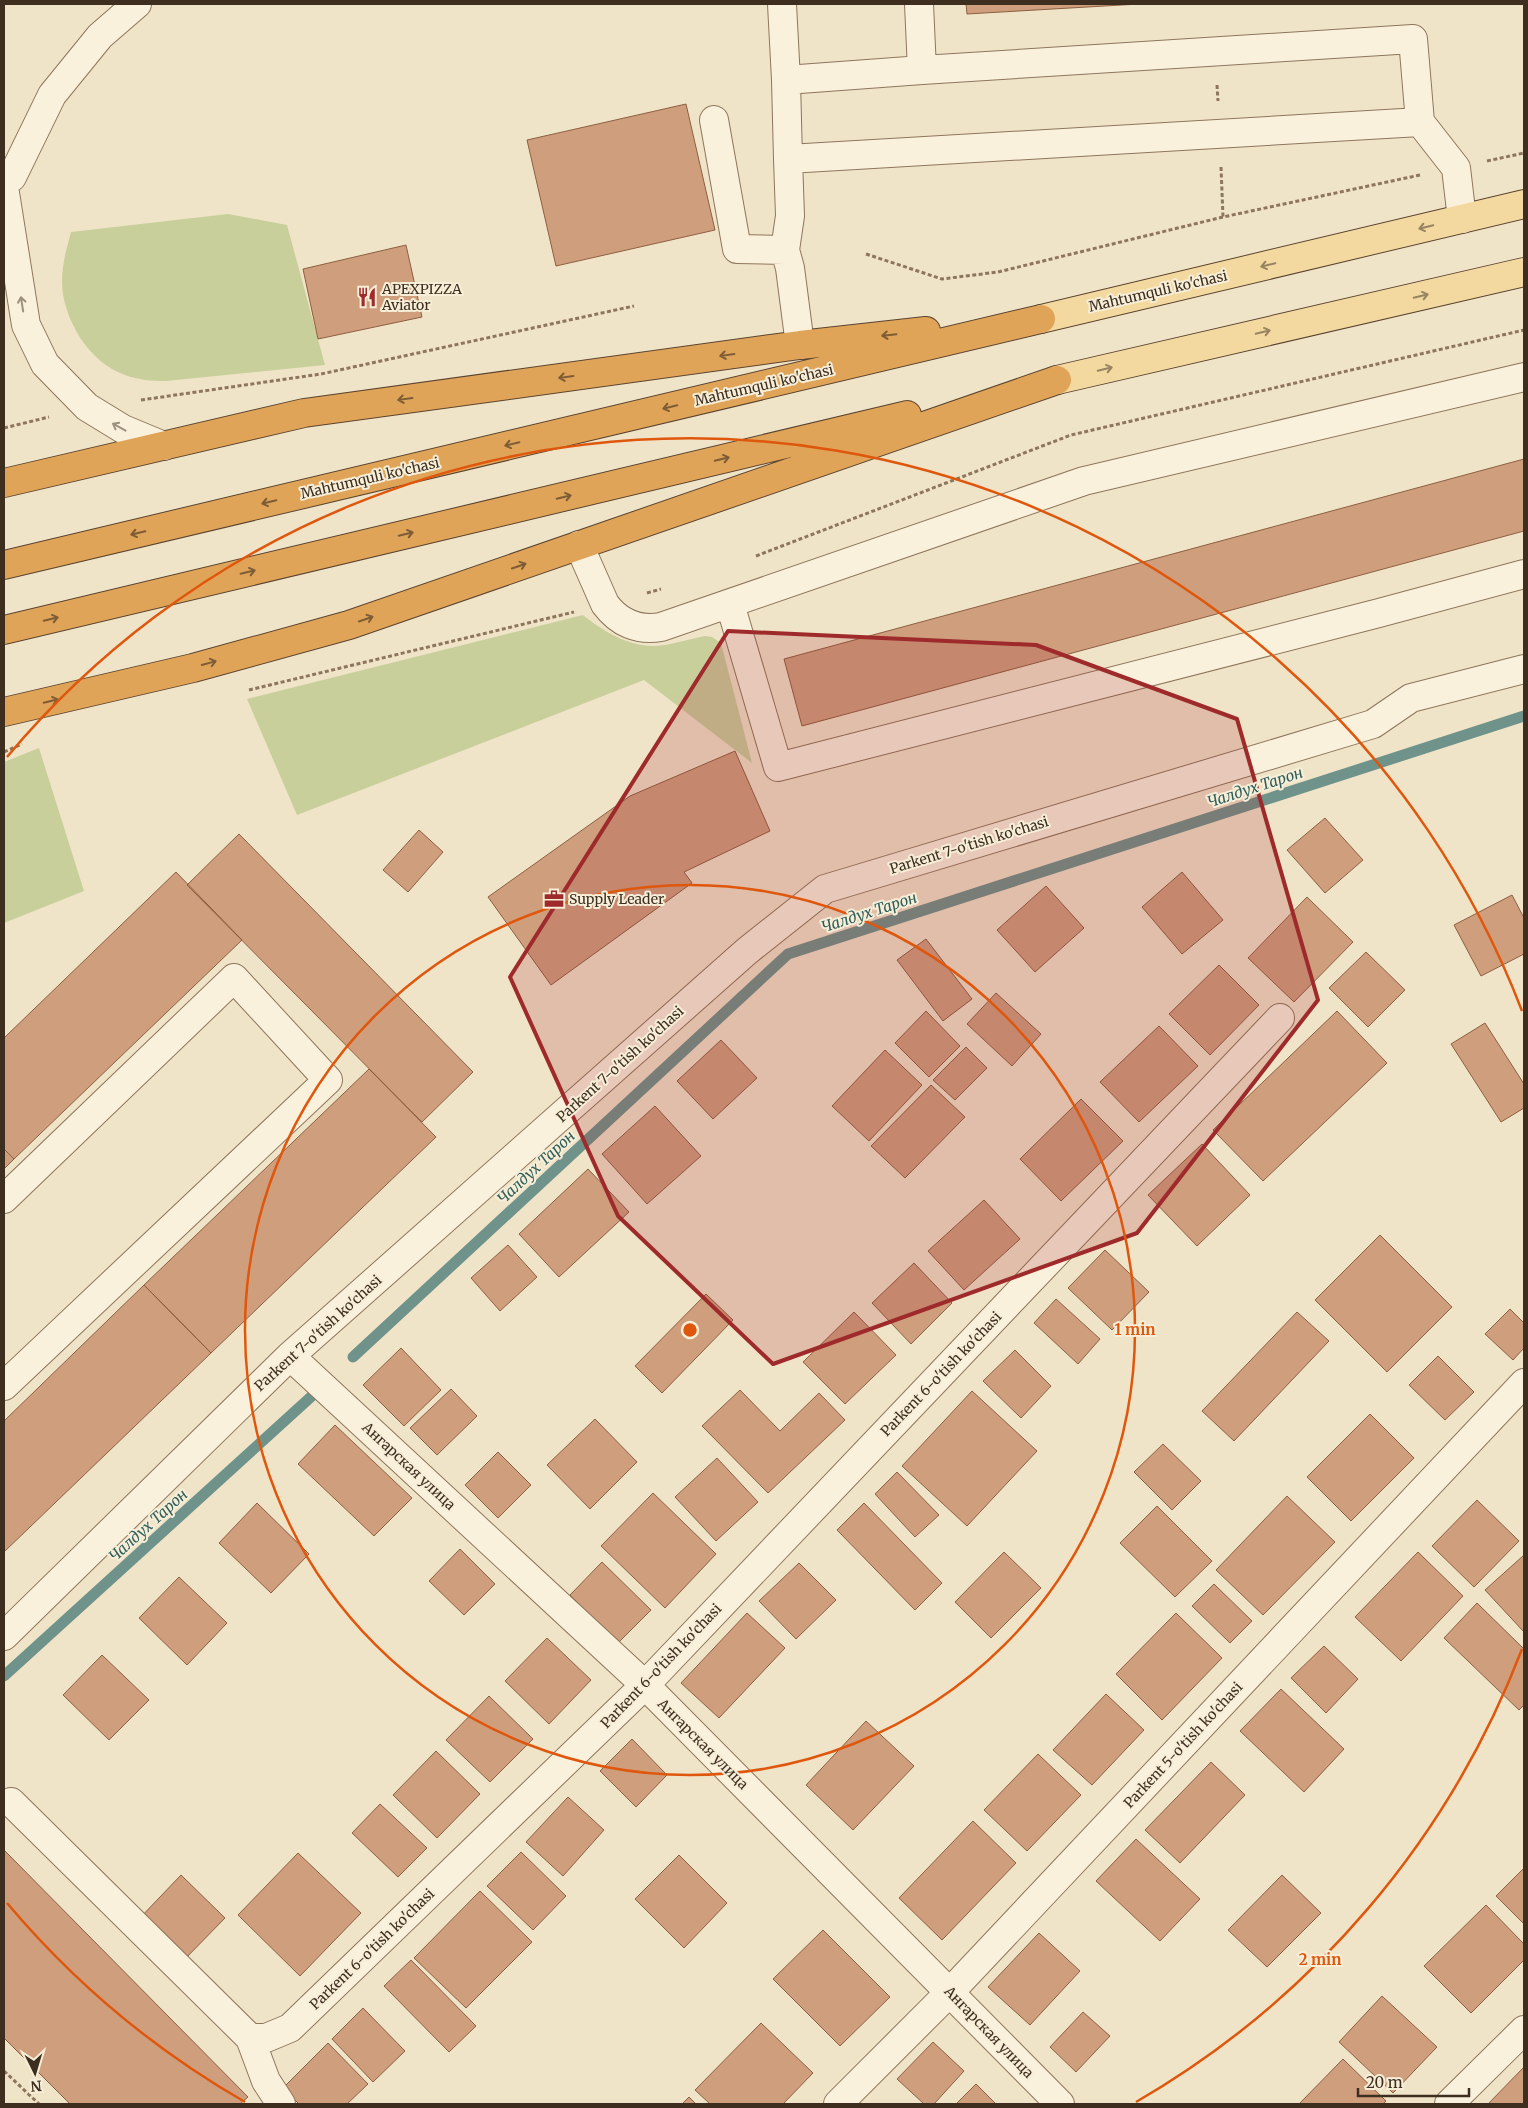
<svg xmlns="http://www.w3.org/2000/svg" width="1528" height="2108" font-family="Merriweather,serif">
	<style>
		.green { fill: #c9cf9b }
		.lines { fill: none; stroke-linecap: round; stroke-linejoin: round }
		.stream { stroke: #6f938a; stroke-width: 11 }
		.building { fill: #cf9f7d; stroke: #8d5f41 }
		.minor-casing { stroke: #8d765c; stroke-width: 30 }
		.major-casing { stroke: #5b4430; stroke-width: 30 }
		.highway-casing { stroke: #5b4430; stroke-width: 30 }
		.path { stroke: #8d765c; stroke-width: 3; stroke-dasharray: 4 2.5; stroke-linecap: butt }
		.minor { stroke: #faf1dc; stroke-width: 28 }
		.major { stroke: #f3d9a0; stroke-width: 28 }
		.highway { stroke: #e0a458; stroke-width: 28 }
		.oneway { stroke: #988460 }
		.oneway2 { stroke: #9c907e }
		.oneway3 { stroke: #7e5d36 }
		.marked { fill: #9e2a2b; fill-opacity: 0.2; stroke: #9e2a2b; stroke-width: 4; stroke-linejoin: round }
		.ring { fill: none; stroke: #df570d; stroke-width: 2.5 }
		.labels { text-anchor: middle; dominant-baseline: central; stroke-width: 4; stroke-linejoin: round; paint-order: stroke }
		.poi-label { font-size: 14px; fill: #3d2e20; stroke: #f7eed8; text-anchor: start }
		.street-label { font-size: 14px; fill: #3d2e20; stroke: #f7eed8 }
		.water-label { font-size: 15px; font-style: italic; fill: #2f5d5a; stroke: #f7eed8 }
		.centre { fill: #df570d; stroke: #f7eed8; stroke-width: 2.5 }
		.ring-label { font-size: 15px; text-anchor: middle; font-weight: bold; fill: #df570d; stroke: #f7eed8; stroke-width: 4; stroke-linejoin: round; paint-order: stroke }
	</style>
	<rect width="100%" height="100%" fill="#f0e4c8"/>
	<path class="green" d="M228,214L287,225L325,365L166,381C152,381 138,380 125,375C89,363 62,318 62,281C62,264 67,247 71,232Z
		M583,615C603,631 629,647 655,646C671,645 689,639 705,636L712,637L721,643L752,763L644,680L297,815L247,699Z
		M39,748L84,891L4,923V762Z"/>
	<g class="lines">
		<path class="stream" d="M353,1357L788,954L1524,716
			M4,1676L313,1395"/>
	</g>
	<path class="building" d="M966,4H1139L967,14Z
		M686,104L715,230L556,266L527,140Z
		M406,245L422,317L318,339L303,269Z
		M1524,459V531L802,726L784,659Z
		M735,751L770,831L684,872L692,883L551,985L488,897L630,796Z
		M1325,818L1363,860L1325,893L1287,850Z
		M419,830L443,852L408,892L383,870Z
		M239,834L473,1072L422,1122L187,885Z
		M176,872L242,940L14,1159L4,1149V1038Z
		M1182,872L1223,920L1182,954L1142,907Z
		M1046,886L1084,928L1035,972L997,930Z
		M1512,895L1524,918V954L1481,976L1454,925Z
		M1307,897L1353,942L1294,1002L1248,958Z
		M926,939L972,999L943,1021L897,960Z
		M1366,952L1405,990L1368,1027L1329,988Z
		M1219,965L1259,1005L1210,1055L1169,1014Z
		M996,993L1041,1034L1012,1066L967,1024Z
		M926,1011L960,1046L929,1077L895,1043Z
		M1337,1011L1387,1063L1263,1181L1213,1130Z
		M1485,1023L1524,1084V1108L1501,1122L1451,1044Z
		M1159,1026L1198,1066L1139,1122L1100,1082Z
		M721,1040L757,1078L713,1119L677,1081Z
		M966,1047L987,1068L955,1100L933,1080Z
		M885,1050L922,1085L869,1141L832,1106Z
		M369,1069L436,1137L211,1353L144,1285Z
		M931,1085L965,1117L905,1178L871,1146Z
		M1081,1099L1123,1141L1061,1201L1020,1159Z
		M655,1106L701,1156L647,1204L602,1154Z
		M1202,1144L1250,1195L1197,1246L1148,1195Z
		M4,1149L14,1159L4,1169Z
		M588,1169L629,1212L559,1277L519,1234Z
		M984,1200L1020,1239L964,1290L928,1251Z
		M1380,1235L1452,1307L1387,1372L1315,1300Z
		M508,1245L537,1277L500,1311L471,1278Z
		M1105,1250L1149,1292L1112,1330L1068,1288Z
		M914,1263L952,1303L911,1344L872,1303Z
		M144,1285L211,1353L4,1552V1421Z
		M706,1294L733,1320L662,1393L635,1366Z
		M1056,1299L1100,1339L1078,1364L1034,1323Z
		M1510,1309L1524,1323V1348L1513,1360L1485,1334Z
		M854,1312L896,1355L845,1404L803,1362Z
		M1297,1312L1329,1341L1234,1441L1202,1411Z
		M401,1348L441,1390L404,1426L363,1385Z
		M1015,1350L1051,1386L1021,1418L983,1381Z
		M1438,1356L1474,1392L1445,1420L1409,1385Z
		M451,1389L477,1416L437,1455L410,1428Z
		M740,1390L780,1431L819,1393L845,1420L768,1493L702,1426Z
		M972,1391L1037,1451L967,1526L902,1466Z
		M1370,1414L1414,1458L1351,1521L1307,1477Z
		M595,1419L637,1462L590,1509L547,1465Z
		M335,1425L412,1498L374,1536L298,1464Z
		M1163,1444L1201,1481L1172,1510L1134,1472Z
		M498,1452L531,1485L498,1518L465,1485Z
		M717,1458L758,1502L716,1541L675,1497Z
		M897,1472L939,1515L915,1537L875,1494Z
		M653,1493L716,1554L665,1608L601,1546Z
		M1287,1496L1335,1542L1263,1615L1216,1570Z
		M1477,1500L1519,1541L1474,1587L1432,1546Z
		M257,1503L309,1554L271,1593L219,1543Z
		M864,1503L942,1583L915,1610L837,1530Z
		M1157,1506L1212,1561L1175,1597L1120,1543Z
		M460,1549L495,1584L464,1615L429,1581Z
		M1004,1552L1041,1588L991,1638L955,1602Z
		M1418,1552L1463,1596L1401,1661L1355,1617Z
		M1524,1555V1632L1485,1590Z
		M602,1562L651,1610L618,1643L570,1595Z
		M799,1563L836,1600L796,1639L759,1601Z
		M179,1577L227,1623L187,1665L139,1618Z
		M1214,1584L1252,1621L1230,1643L1192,1606Z
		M1477,1603L1524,1649V1705L1519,1710L1444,1638Z
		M747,1613L785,1648L719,1718L681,1683Z
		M1176,1613L1222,1658L1162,1720L1116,1674Z
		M547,1638L591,1680L549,1724L505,1681Z
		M1324,1646L1358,1679L1326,1713L1291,1678Z
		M102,1655L149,1700L109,1740L63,1695Z
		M1281,1689L1344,1749L1304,1792L1240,1731Z
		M1106,1694L1144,1730L1092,1785L1053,1750Z
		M489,1696L533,1739L490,1782L446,1740Z
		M866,1721L914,1766L853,1830L806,1785Z
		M632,1739L667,1775L636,1807L600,1771Z
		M436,1751L480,1794L437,1838L393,1795Z
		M1038,1754L1081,1795L1027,1851L984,1810Z
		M1211,1762L1245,1795L1180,1863L1145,1830Z
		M568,1797L604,1830L563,1876L526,1842Z
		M380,1804L427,1848L398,1877L352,1833Z
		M973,1821L1016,1863L942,1940L899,1898Z
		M1136,1839L1200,1899L1160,1941L1096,1881Z
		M4,1850L248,2097L240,2104H70L4,2038Z
		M521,1852L566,1896L533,1930L487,1886Z
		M298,1853L361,1913L300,1976L238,1915Z
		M679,1855L727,1903L684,1948L635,1899Z
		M1524,1868V1924L1496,1896Z
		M181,1875L225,1918L182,1962L138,1920Z
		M1282,1875L1321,1913L1267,1967L1228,1930Z
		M480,1891L532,1942L466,2008L414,1958Z
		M1486,1905L1524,1944V1960L1471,2013L1424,1966Z
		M823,1930L890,1997L840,2046L773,1979Z
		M1039,1933L1080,1971L1030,2025L988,1987Z
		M411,1960L476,2026L449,2052L384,1986Z
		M1382,1996L1437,2047L1393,2093L1339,2042Z
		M363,2008L405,2051L373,2082L332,2039Z
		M1083,2012L1110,2036L1076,2072L1050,2047Z
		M761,2023L813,2073L783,2104H710L695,2090Z
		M933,2042L964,2071L934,2104H924L897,2079Z
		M328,2043L368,2084L347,2104H299L283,2088Z
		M1343,2059L1386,2101L1383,2104H1299Z
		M1524,2067V2104H1488Z
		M976,2084L996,2104H956Z
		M689,2097L696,2104H682Z"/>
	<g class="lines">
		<defs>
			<path id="minor" d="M782,4L786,80L788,159
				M922,70L1413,39L1420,122
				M786,80L922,70L919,4
				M714,120L737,249L785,250L790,268L800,345
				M4,179L12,177L52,95L100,36L137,4
				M5,193L26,325L45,364L87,407L123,429L164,446
				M785,250L790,216L788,159L1420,122L1456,168L1462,219
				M579,545L605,604C619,623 638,631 661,627L1084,481L1524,377
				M730,604L778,767L1379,613L1524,574
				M4,1199L234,978L328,1080L4,1386
				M290,1356L645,1685L1060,2104
				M4,1636L290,1356L747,951L825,889L1373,724L1411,698L1524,669
				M11,1802L250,2038H266L290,2028L645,1685L1280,1018
				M250,2038L266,2081L281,2104
				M838,2104L950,1992L1524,1383
				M1449,2104L1524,2030"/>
			<path id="major" d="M1041,319L1524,204
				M1057,380L1524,272"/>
			<path id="highway" d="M4,483L304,413L800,345L926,331
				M4,565L1041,319
				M4,630L907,415
				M4,712L193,668L349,625L1057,380"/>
		</defs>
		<use href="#minor" class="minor-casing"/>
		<use href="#major" class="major-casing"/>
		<use href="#highway" class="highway-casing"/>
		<path class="path" d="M1217,85L1218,101
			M1487,161L1524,153
			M1221,167L1223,217
			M866,254L942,279L998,272L1223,217L1420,175
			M141,400L321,374L634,306
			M4,428L49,417
			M756,556L1071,435L1524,330
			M647,593L661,589
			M249,690L574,612
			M4,752L22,744
			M4,2071L39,2104"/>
		<use href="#minor" class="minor"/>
		<use href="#major" class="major"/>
		<use href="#highway" class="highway"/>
	</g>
	<defs><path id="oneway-shaft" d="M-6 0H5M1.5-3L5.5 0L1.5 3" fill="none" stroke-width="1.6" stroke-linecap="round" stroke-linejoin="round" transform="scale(1.25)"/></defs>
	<g class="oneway">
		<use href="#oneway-shaft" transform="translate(1426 227) rotate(167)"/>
		<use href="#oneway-shaft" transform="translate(1268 265) rotate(167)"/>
		<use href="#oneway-shaft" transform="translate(1421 296) rotate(-13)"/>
		<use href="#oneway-shaft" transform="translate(1263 332) rotate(-13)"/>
		<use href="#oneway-shaft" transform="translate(1105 369) rotate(-13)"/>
	</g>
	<g class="oneway2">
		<use href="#oneway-shaft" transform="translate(22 304) rotate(-99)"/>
		<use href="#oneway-shaft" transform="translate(119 427) rotate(-151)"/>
	</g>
	<g class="oneway3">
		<use href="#oneway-shaft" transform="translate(889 335) rotate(174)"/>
		<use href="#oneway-shaft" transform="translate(727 355) rotate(172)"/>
		<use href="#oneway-shaft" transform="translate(566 377) rotate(172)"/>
		<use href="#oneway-shaft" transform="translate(405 399) rotate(172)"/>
		<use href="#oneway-shaft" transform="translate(670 407) rotate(167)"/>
		<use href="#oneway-shaft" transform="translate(512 444) rotate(167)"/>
		<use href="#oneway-shaft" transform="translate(722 459) rotate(-13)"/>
		<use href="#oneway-shaft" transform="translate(564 497) rotate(-13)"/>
		<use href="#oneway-shaft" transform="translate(269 502) rotate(167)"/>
		<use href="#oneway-shaft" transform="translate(138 533) rotate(167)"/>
		<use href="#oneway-shaft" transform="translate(406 534) rotate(-13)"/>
		<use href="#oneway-shaft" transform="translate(519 566) rotate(-19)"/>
		<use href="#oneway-shaft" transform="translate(248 572) rotate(-13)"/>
		<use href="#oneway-shaft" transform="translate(51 619) rotate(-13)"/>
		<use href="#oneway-shaft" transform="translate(366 619) rotate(-19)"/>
		<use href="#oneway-shaft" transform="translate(209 663) rotate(-15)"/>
		<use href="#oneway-shaft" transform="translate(51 701) rotate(-13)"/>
	</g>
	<path class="marked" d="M728,631L1036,645L1237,719L1318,1000L1137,1233L773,1364L618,1216L510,977Z"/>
	<g class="ring">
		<circle cx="690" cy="1330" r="445"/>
		<path d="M1522 1649A891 891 0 0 1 1136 2102M245 2102A891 891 0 0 1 7 1903M7 757A891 891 0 0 1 1522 1011"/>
	</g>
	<defs>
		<symbol id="restaurant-bare" viewBox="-9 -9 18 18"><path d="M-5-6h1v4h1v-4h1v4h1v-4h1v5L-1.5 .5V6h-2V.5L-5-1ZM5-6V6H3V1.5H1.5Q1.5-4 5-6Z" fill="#9e2a2b" stroke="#f7eed8" stroke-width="2.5" paint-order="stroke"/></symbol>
		<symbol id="office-bare" viewBox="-9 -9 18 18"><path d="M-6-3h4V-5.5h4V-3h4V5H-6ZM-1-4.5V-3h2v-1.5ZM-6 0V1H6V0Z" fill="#9e2a2b" stroke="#f7eed8" stroke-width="2.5" paint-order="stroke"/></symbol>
	</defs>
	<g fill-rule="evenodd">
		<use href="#restaurant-bare" x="353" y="283" width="28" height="28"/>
		<use href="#office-bare" x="540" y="885" width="28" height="28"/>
	</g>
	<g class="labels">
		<g class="poi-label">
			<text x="382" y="289">APEXPIZZA<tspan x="382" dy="16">Aviator</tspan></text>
			<text x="569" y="899">Supply Leader</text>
		</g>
		<g class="street-label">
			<text transform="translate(1158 291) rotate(-13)">Mahtumquli ko'chasi</text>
			<text transform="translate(764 385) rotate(-13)">Mahtumquli ko'chasi</text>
			<text transform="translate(370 478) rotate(-13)">Mahtumquli ko'chasi</text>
			<text transform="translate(969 845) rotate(-17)">Parkent 7-o'tish ko'chasi</text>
			<text transform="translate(620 1064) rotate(-42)">Parkent 7-o'tish ko'chasi</text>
			<text transform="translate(318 1333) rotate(-42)">Parkent 7-o'tish ko'chasi</text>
			<text transform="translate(941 1374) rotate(-46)">Parkent 6-o'tish ko'chasi</text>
			<text transform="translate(409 1466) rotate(43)">Ангарская улица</text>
			<text transform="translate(661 1666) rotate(-46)">Parkent 6-o'tish ko'chasi</text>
			<text transform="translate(703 1744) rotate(45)">Ангарская улица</text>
			<text transform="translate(1183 1745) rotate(-47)">Parkent 5-o'tish ko'chasi</text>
			<text transform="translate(372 1949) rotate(-44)">Parkent 6-o'tish ko'chasi</text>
			<text transform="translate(989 2032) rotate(46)">Ангарская улица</text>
		</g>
		<g class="water-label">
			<text transform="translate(1255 787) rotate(-18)">Чалдух Тарон</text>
			<text transform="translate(869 912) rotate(-18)">Чалдух Тарон</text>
			<text transform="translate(536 1167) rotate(-43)">Чалдух Тарон</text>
			<text transform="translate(148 1525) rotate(-42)">Чалдух Тарон</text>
		</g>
	</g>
	<circle cx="690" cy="1330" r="8" class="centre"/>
	<g class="ring-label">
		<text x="1135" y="1335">1 min</text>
		<text x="1320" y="1965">2 min</text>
	</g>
	<rect width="1528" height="2108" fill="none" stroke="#3d2e20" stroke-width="10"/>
	<g transform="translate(35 2073) rotate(175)" stroke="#f7eed8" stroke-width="4" paint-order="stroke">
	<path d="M0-4L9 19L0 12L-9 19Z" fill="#3d2e20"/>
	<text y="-8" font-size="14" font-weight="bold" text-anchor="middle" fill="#3d2e20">N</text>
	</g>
	<path d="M1358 2088v8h111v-8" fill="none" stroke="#3d2e20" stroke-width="2.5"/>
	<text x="1366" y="2088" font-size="15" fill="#3d2e20" stroke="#f7eed8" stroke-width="4" paint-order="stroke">20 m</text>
</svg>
